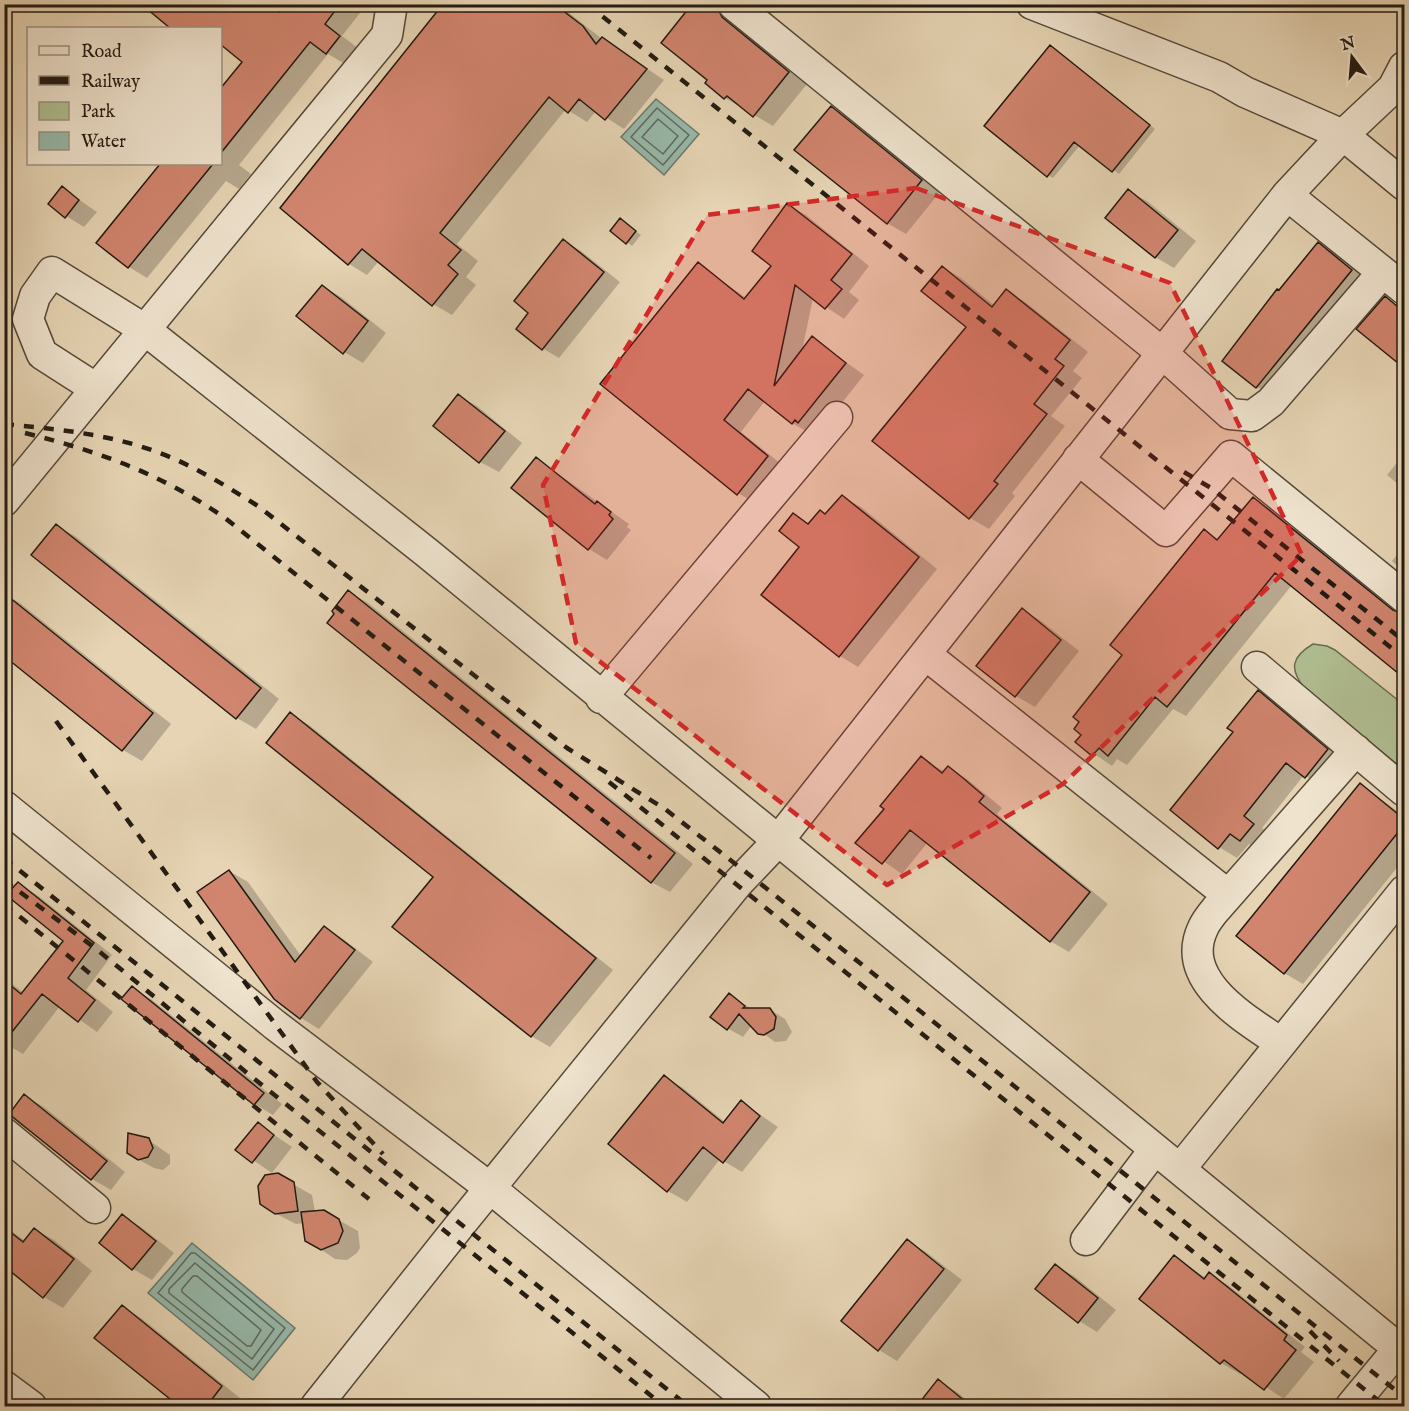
<svg xmlns="http://www.w3.org/2000/svg" width="1409" height="1411" font-family="'IM FELL English',serif">
	<style>
		.green { fill: #b0be91; stroke: #6a6c52; stroke-width: 1.5 }
		.water { fill: #97b8a9; stroke: #69796d; stroke-width: 1.5 }
		.shadow { fill: #0003 }
		.lines { fill: none; stroke-linecap: round; stroke-linejoin: round }
		.shore { stroke: #5d6a5e; stroke-width: 1.5 }
		.building { fill: #d1856f; stroke: #231b12; stroke-width: 1.5 }
		.minor-casing { stroke: #54493a; stroke-width: 33 }
		.minor { stroke: #efe3ce; stroke-width: 30 }
		.rail { stroke: #231b12; stroke-width: 4.5; stroke-dasharray: 10 10; stroke-linecap: butt }
		.marked { fill: #d62828; fill-opacity: 0.2; stroke: #d62828; stroke-width: 4.5; stroke-dasharray: 12 8; stroke-linejoin: round }
	</style>
	<rect width="100%" height="100%" fill="#e6d4b4"/>
	<filter id="stains"><feTurbulence type="fractalNoise" baseFrequency=".00333" numOctaves="4"/><feColorMatrix values="0 0 0 0 .2 0 0 0 0 .09 0 0 0 0 .02 0 0 0 .5 -.17"/></filter>
	<radialGradient id="worn" r=".72"><stop offset=".6" stop-color="#630" stop-opacity="0"/><stop offset="1" stop-color="#630" stop-opacity=".3"/></radialGradient>
	<path class="green" d="M1313,644L1327,646L1335,650L1404,705V770L1305,689C1289,669 1291,657 1313,644Z"/>
	<path class="water" d="M656,99L699,134L664,175L621,137Z
		M192,1243L295,1328L253,1380L148,1293Z"/>
	<path class="shadow" d="M143,4H273L282,11L287,4H367L342,36L358,48L345,64L328,54L239,165L251,174L239,189L226,181L147,278L129,267L98,243L162,164H220V91L244,62L220,28H172Z
		M435,4H558L602,39L664,80L624,129L596,111L587,122L566,109L457,244L478,261L466,277L476,285L452,315L433,304L379,261L367,275L349,264L282,208L441,10Z
		M694,4H719L735,17L741,30L807,84L773,126L725,98Z
		M1056,50L1155,129L1119,174L1080,145L1053,178L1048,175Z
		M831,108L850,118L940,192L906,234L887,223Z
		M62,188L97,212L84,227L66,216Z
		M1128,191L1147,201L1196,241L1174,268L1155,257Z
		M788,205L806,215L869,266L849,292L859,300L844,319L813,298L802,351L812,338L864,375L818,433L811,434L792,423L765,401L741,432L785,467L756,504L738,493L602,384L698,264L746,298L773,266Z
		M625,223L641,235L632,246L627,242Z
		M564,241L581,251L620,282L559,358L542,348L530,312Z
		M1318,244L1343,258L1376,285L1282,401L1257,387L1224,361Z
		M942,267L961,278L995,306L1007,291L1025,302L1088,352L1073,371L1082,378L1051,416L1065,426L1012,493L1015,496L989,529L970,518L874,441L968,326Z
		M322,286L341,297L386,333L363,363L344,352Z
		M1385,298L1404,309V366L1359,329Z
		M459,396L477,406L522,443L499,472L480,462L435,425Z
		M1404,454V489L1387,475Z
		M537,459L629,524L627,527L631,530L607,560L589,549Z
		M842,497L861,507L937,569L858,667L840,656L794,515L810,524L826,515Z
		M1253,499L1272,510L1404,614V676L1292,585L1186,716L1173,709L1127,765L1117,759L1112,766L1077,742L1124,655L1204,531L1220,540Z
		M56,526L75,536L279,699L256,729L237,718L33,555Z
		M1404,546V572L1392,561Z
		M349,592L368,603L693,864L670,892L651,882Z
		M4,594L20,603L171,724L142,761L123,750L4,654Z
		M1023,610L1041,621L1079,651L1035,707L1016,696L978,666Z
		M1258,692L1277,703L1345,761L1324,787L1304,775L1262,828L1272,835L1260,851L1249,844L1237,858L1219,847Z
		M291,714L309,725L613,970L550,1047L531,1036L435,877Z
		M921,758L945,772L948,768L967,779L1002,808L997,814L1108,904L1069,952L1050,941L928,842L902,874L857,843Z
		M1361,785L1404,816V859L1303,984L1284,973Z
		M229,871L248,882L301,956L325,928L343,939L373,962L319,1029L301,1018Z
		M18,884L37,895L112,955L86,990L113,1012L97,1032L60,1006L23,1054L4,1043V978L24,993L65,941Z
		M132,988L151,999L282,1104L273,1115L255,1104Z
		M730,995L753,1010L769,1009L785,1019L792,1032L786,1041L775,1042L752,1025L743,1037L727,1028Z
		M665,1077L683,1088L725,1122L742,1102L778,1127L742,1172L720,1159L687,1202L668,1191L610,1144Z
		M25,1096L44,1107L125,1172L111,1190L92,1179L11,1113Z
		M258,1124L292,1147L272,1173L238,1150Z
		M144,1137L170,1155V1164L163,1170L154,1168L134,1157Z
		M277,1175L312,1195L315,1212L323,1211L358,1231L360,1248L357,1253L347,1260L335,1259L307,1240L304,1223L296,1224L265,1208L258,1192L266,1176Z
		M123,1216L141,1227L174,1253L152,1280L133,1269L101,1243Z
		M4,1225L25,1241L35,1230L54,1240L92,1271L63,1308L44,1297L4,1265Z
		M908,1241L926,1252L962,1280L897,1361L879,1350Z
		M1175,1257L1206,1278L1209,1274L1228,1285L1305,1347L1301,1352L1314,1362L1284,1399L1242,1371L1240,1374L1221,1363L1141,1298Z
		M1055,1266L1074,1276L1116,1310L1097,1332L1079,1321Z
		M122,1307L141,1318L240,1398L234,1406H182Z
		M938,1381L957,1392L974,1406H918Z"/>
	<g class="lines">
		<path class="shore" d="M657,108L689,135L663,165L631,137Z
			M658,119L678,136L663,154L642,137Z
			M191,1253H195L285,1328L253,1370L158,1293Z
			M195,1263L274,1329L252,1359L169,1293V1289Z
			M193,1276H197L261,1330L251,1346H247L182,1292V1289Z"/>
	</g>
	<path class="building" d="M141,4H270L279,12L285,4H340L325,24L340,36L326,54L310,42L220,154V89L242,62L220,44V28H170Z
		M443,4H554L583,26L596,44L602,37L647,69L605,120L579,99L568,113L549,97L440,233L461,250L448,265L458,274L432,306L362,249L348,265L280,208Z
		M692,4H716L722,17L789,72L753,117L727,96L724,99L705,83L707,80L661,43Z
		M1050,45L1150,125L1112,172L1074,142L1047,177L984,126Z
		M831,106L922,180L887,224L794,150Z
		M160,164H213L128,268L96,243Z
		M62,186L79,200L65,218L48,204Z
		M1128,189L1178,230L1155,258L1105,218Z
		M787,203L852,254L831,280L842,289L825,309L795,285L774,386L812,336L846,363L798,423L795,420L792,424L748,389L724,420L768,456L737,495L600,384L698,262L744,299L771,266L752,251Z
		M620,218L636,231L626,244L610,231Z
		M563,239L604,272L542,350L516,329L528,313L514,301Z
		M1318,242L1352,270L1256,388L1222,361L1277,289L1279,290Z
		M942,266L992,307L1006,289L1070,340L1055,359L1064,366L1034,404L1047,414L994,481L998,484L969,519L872,441L966,327L921,291Z
		M322,285L368,321L343,354L296,316Z
		M1385,296L1404,312V368L1356,329Z
		M458,394L505,431L479,463L433,426Z
		M536,457L595,504L597,501L611,512L609,515L613,519L588,550L511,488Z
		M842,495L919,557L839,657L761,595L799,547L779,531L793,513L808,524L820,510L825,514Z
		M1253,497L1393,610L1404,614V678L1275,573L1167,707L1155,697L1108,756L1099,748L1092,756L1075,742L1081,735L1074,729L1079,722L1073,717L1122,655L1110,645L1204,529L1217,540Z
		M56,524L261,688L236,719L31,555Z
		M348,590L675,853L651,883L327,623L334,614L332,611Z
		M4,593L153,713L122,751L4,656Z
		M1022,608L1061,640L1015,697L976,666Z
		M1258,690L1328,749L1305,778L1286,763L1244,816L1254,824L1240,841L1230,834L1218,849L1170,810L1233,732L1227,728Z
		M290,712L596,958L531,1037L392,927L433,877L266,743Z
		M921,756L942,773L948,766L963,778L984,796L979,802L1090,892L1050,942L910,830L882,864L855,843L884,809L880,806Z
		M1360,783L1404,819V825L1284,974L1236,936Z
		M229,870L295,962L324,926L355,950L300,1019L274,999L197,892Z
		M18,882L94,943L68,978L95,1000L78,1022L42,994L4,1042V980L21,994L63,941L6,895Z
		M132,986L264,1093L254,1105L121,999Z
		M729,993L745,1006L743,1008H770L776,1017L774,1029L764,1035L758,1034L739,1014L727,1030L710,1017Z
		M664,1075L723,1123L741,1100L760,1116L723,1163L703,1147L667,1192L608,1144Z
		M24,1094L107,1161L91,1180L9,1114Z
		M258,1122L274,1135L252,1163L235,1150Z
		M128,1133L149,1138L153,1148L148,1157L138,1160L127,1153Z
		M278,1173L294,1182L298,1211L275,1214L260,1204L258,1186L265,1175Z
		M324,1210L339,1219L343,1231L338,1243L321,1250L305,1241L301,1212Z
		M122,1214L156,1241L132,1270L99,1243Z
		M4,1227L23,1242L34,1228L74,1259L43,1298L4,1266Z
		M907,1239L944,1269L878,1351L841,1321Z
		M1174,1255L1204,1279L1209,1272L1287,1335L1284,1340L1296,1350L1264,1390L1224,1360L1220,1364L1139,1299Z
		M1055,1264L1098,1298L1078,1323L1035,1289Z
		M122,1305L222,1386L206,1407H180L94,1338Z
		M938,1379L972,1407H916Z"/>
	<g class="lines">
		<defs>
			<path id="minor" d="M733,4L1161,352L1230,414L1252,416L1271,402L1383,272
				M1032,4L1219,77L1245,92L1343,135L1404,185
				M1287,195L1404,289
				M95,388L42,354L28,319L35,296L52,272L144,329L426,552L1404,1353
				M1078,459L1166,531L1231,456L1404,597
				M4,501L387,35L392,4
				M925,654L1228,895
				M1257,667L1404,791
				M601,698L837,417
				M4,806L275,1025L490,1188L756,1406
				M1281,1043C1246,1019 1178,981 1203,928C1206,921 1211,915 1216,909L1356,750
				M4,1133L95,1208
				M1180,1169L1404,891
				M1086,1240L1155,1149
				M4,1386L31,1406
				M316,1406L460,1225L737,884L777,842L1287,195L1343,135L1393,88L1404,67
				M1351,1406L1404,1342"/>
		</defs>
		<use href="#minor" class="minor-casing"/>
		<use href="#minor" class="minor"/>
		<path class="rail" d="M587,4L1404,658
			M4,424C56,429 109,434 157,452C193,465 226,486 258,506L567,748L665,809L747,873L1404,1397
			M25,433C101,452 161,474 225,518L651,858
			M1184,472L1211,488L1404,641
			M56,721L317,1082L383,1154
			M609,782L1385,1406
			M4,858L688,1406
			M4,880L95,948L252,1077L664,1406
			M4,904L369,1199
			M1310,1331L1339,1361"/>
	</g>
	<path class="marked" d="M916,188L1170,283L1302,555L1063,784L887,885L576,643L543,485L707,215Z"/>
	<rect width="1409" height="1411" fill="none" stroke="#e6d4b4" stroke-width="24"/>
	<rect x="6" y="6" width="1397" height="1399" fill="none" stroke="#231b12" stroke-width="3"/>
	<rect x="12" y="12" width="1385" height="1387" fill="none" stroke="#231b12" stroke-width="1.5"/>
	<rect x="27" y="27" width="195" height="138" fill="#efe3ce" stroke="#9d9383" stroke-width="1.5"/>
	<rect x="39" y="46" width="30" height="9" fill="#efe3ce" stroke="#9d9383" stroke-width="1.5"/>
	<text x="81" y="57" font-size="18" fill="#231b12">Road</text>
	<rect x="39" y="76" width="30" height="9" fill="#231b12" stroke="#9d9383" stroke-width="1.5"/>
	<text x="81" y="87" font-size="18" fill="#231b12">Railway</text>
	<rect x="39" y="102" width="30" height="18" fill="#b0be91" stroke="#9d9383" stroke-width="1.5"/>
	<text x="81" y="117" font-size="18" fill="#231b12">Park</text>
	<rect x="39" y="132" width="30" height="18" fill="#97b8a9" stroke="#9d9383" stroke-width="1.5"/>
	<text x="81" y="147" font-size="18" fill="#231b12">Water</text>
	<g transform="translate(1352 57) rotate(344)" stroke="#efe3ce" stroke-width="4.5" paint-order="stroke">
	<path d="M0-4.5L10 22L0 15L-10 22Z" fill="#231b12"/>
	<text y="-9" font-size="16" font-weight="bold" text-anchor="middle" fill="#231b12">N</text>
	</g>
	<rect width="100%" height="100%" filter="url(#stains)"/>
	<rect width="100%" height="100%" fill="url(#worn)"/>
</svg>
